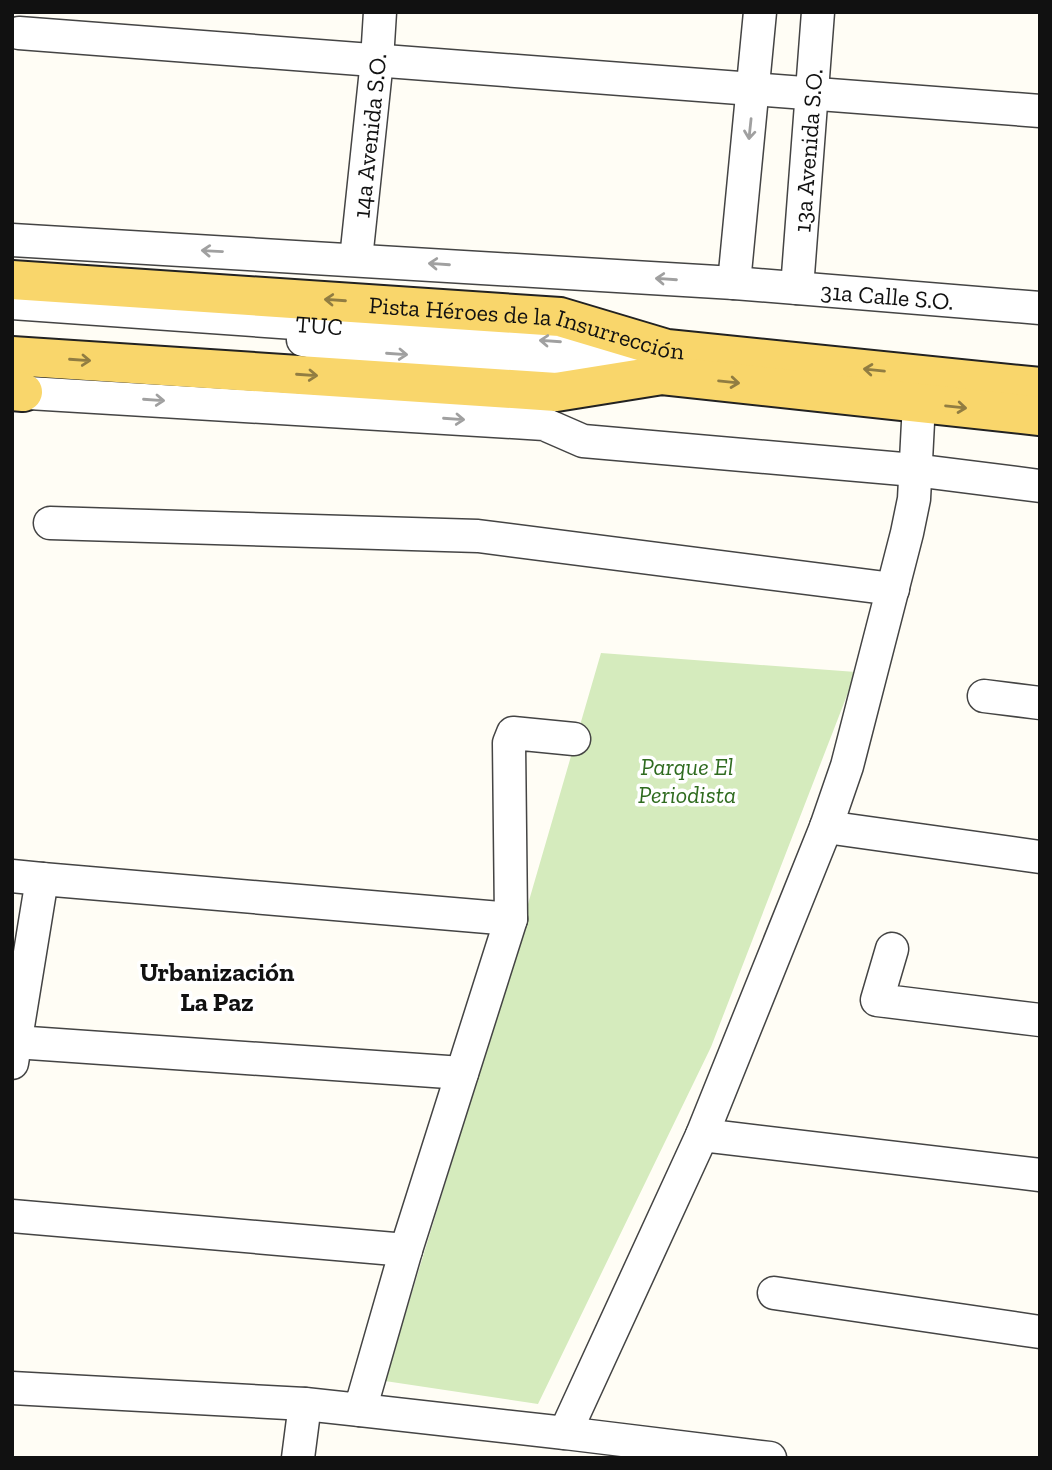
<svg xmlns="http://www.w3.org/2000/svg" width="1052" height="1470" font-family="'Zilla Slab',serif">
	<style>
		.green { fill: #d5ebbd }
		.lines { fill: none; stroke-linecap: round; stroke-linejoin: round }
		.minor-casing { stroke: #444; stroke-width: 35 }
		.major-casing { stroke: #222; stroke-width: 42 }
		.minor { stroke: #fff; stroke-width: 32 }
		.major { stroke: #f9d66b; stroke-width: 38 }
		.oneway { stroke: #a0a0a0 }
		.oneway2 { stroke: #917d42 }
		.labels { text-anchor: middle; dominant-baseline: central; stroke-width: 7; stroke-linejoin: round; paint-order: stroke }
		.street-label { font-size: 24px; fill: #111; stroke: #fff }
		.park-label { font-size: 24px; font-style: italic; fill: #2f6b1f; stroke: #fff }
		.neighbourhood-label { font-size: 26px; font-weight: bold; fill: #111; stroke: #fff }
	</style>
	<rect width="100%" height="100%" fill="#fffdf5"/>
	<path class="green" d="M601,653L856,672L711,1047L538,1404L385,1381L478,1076Z"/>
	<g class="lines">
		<defs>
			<g id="minor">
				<path d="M19,33L1040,111"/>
				<path id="s1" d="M12,240L734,283L1040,308"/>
				<path id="s2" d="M356,259L377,60L380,12"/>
				<path d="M734,283L760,12"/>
				<path id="s3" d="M797,288L818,12"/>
				<path id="s4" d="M12,303L620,346"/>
				<path d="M303,340L366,352L631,372"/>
				<path d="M12,392L544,424L583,441L914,470L1040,486"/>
				<path d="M50,523L478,536L893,589"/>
				<path d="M984,696L1040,703"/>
				<path d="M826,827L1040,857"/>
				<path d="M12,876L42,879"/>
				<path d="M892,949L877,1000L1040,1020"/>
				<path d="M15,1042L462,1073"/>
				<path d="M12,1063L42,879L511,919"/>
				<path d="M702,1135L1040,1175"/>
				<path d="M12,1216L406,1250"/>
				<path d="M774,1293L1040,1332"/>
				<path d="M12,1388L305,1404L360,1410L406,1250L511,919L509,743L513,733L574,739"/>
				<path d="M360,1410L565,1433"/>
				<path d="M298,1458L305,1404"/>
				<path d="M770,1458L565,1433L702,1135L826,827L847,766L907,533L914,499L919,403"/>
			</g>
			<g id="major">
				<path id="s5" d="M12,280L560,317L667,349L1040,387"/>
				<path d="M12,356L556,392L662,375L1040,416"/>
				<path d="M12,391L23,392"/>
			</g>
		</defs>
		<use href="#minor" class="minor-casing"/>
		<use href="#major" class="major-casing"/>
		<use href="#minor" class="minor"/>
		<use href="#major" class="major"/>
	</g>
	<defs><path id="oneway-shaft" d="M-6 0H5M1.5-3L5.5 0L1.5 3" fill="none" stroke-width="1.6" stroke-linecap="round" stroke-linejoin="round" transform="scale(1.75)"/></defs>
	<g class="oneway">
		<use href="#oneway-shaft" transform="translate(750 129) rotate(96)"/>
		<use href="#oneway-shaft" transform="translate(212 251) rotate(-177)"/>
		<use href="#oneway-shaft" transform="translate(439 264) rotate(-176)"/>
		<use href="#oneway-shaft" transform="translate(666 279) rotate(-176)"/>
		<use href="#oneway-shaft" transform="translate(550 341) rotate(-176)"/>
		<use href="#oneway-shaft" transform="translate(397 354) rotate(4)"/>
		<use href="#oneway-shaft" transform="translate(154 400) rotate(4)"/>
		<use href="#oneway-shaft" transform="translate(454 419) rotate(4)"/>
	</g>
	<g class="oneway2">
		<use href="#oneway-shaft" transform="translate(335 300) rotate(-176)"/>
		<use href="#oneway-shaft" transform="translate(80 360) rotate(4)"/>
		<use href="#oneway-shaft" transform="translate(874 370) rotate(-174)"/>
		<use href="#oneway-shaft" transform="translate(307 375) rotate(4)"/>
		<use href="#oneway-shaft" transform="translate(729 382) rotate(6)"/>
		<use href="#oneway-shaft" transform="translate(956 407) rotate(6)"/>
	</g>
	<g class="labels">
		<g class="street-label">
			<text stroke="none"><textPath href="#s2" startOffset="124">14a Avenida S.O.</textPath></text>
			<text stroke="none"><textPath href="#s3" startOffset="138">13a Avenida S.O.</textPath></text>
			<text stroke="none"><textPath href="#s1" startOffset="877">31a Calle S.O.</textPath></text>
			<text stroke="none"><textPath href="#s4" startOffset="308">TUC</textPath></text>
			<text stroke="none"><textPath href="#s5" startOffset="518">Pista Héroes de la Insurrección</textPath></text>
		</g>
		<g class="park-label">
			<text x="687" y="766">Parque El<tspan x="687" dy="28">Periodista</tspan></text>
		</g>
		<g class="neighbourhood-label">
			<text x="217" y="972">Urbanización<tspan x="217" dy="30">La Paz</tspan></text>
		</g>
	</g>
	<rect width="1052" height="1470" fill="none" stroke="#111111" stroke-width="28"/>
</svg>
